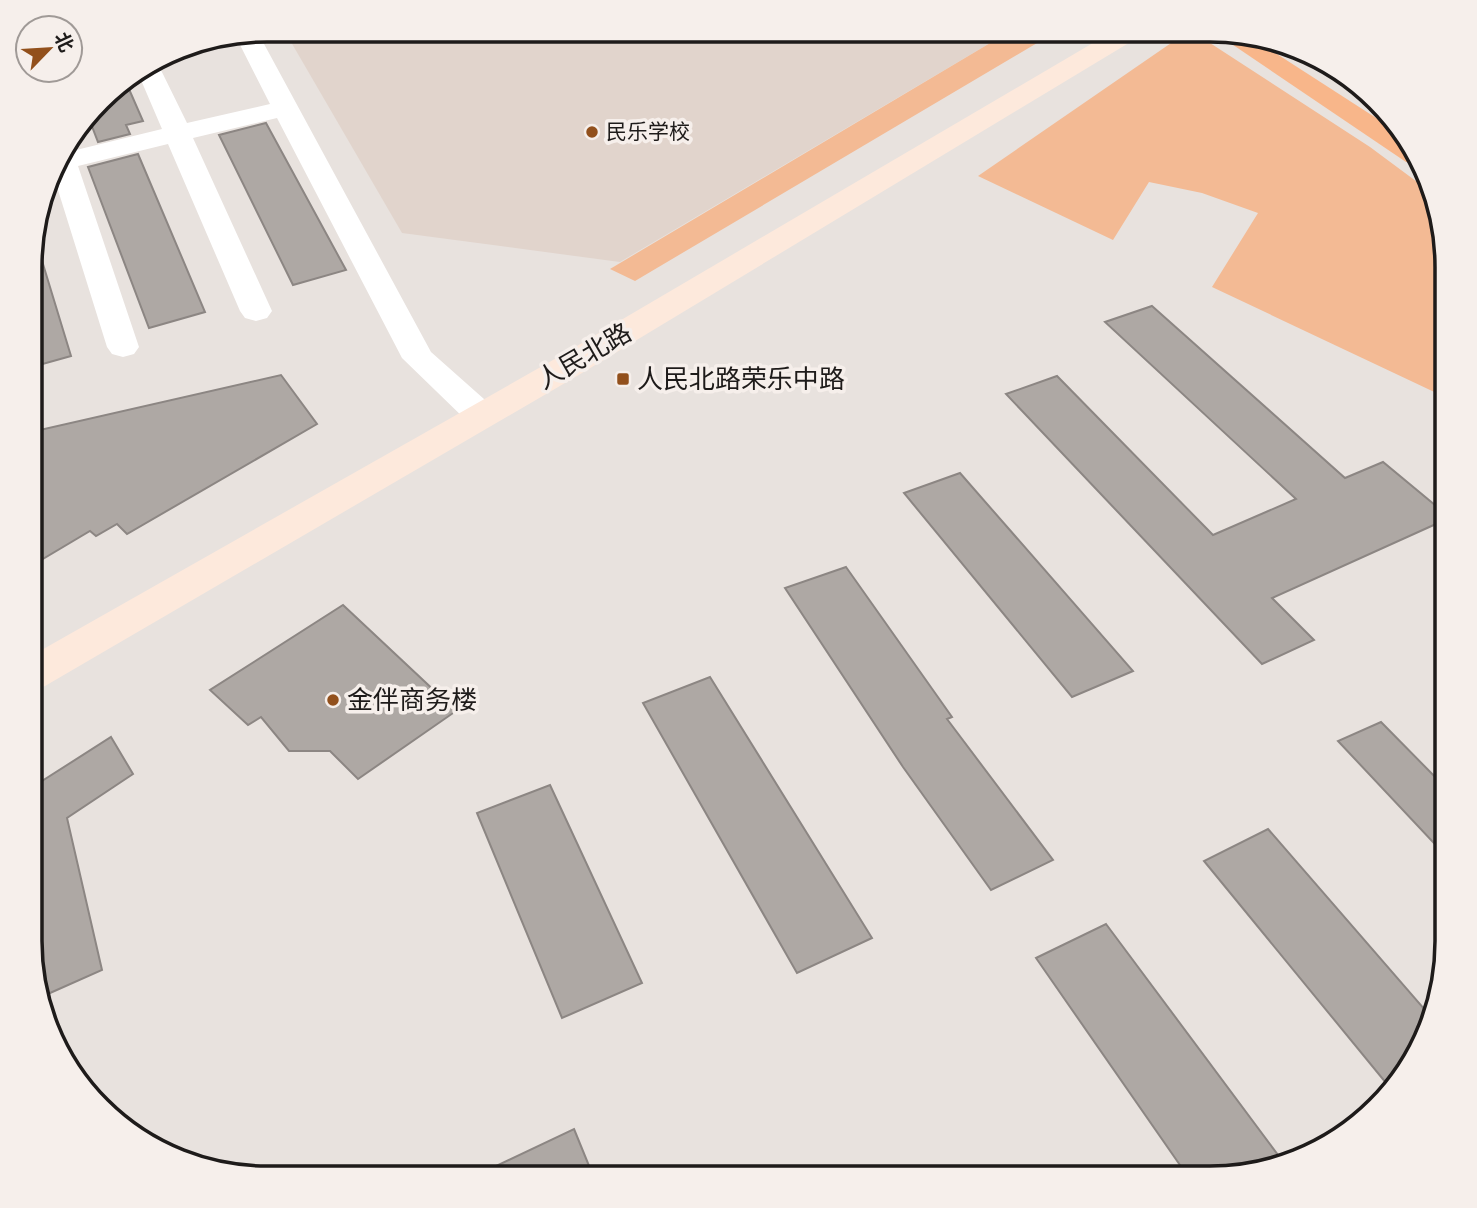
<svg xmlns="http://www.w3.org/2000/svg" width="1477" height="1208" font-family="Jost,'Noto Sans SC',sans-serif">
	<style>
		.built { fill: #e1d4cc }
		.green { fill: #f3ba94 }
		.building { fill: #aea8a4; stroke: #8c8683; stroke-width: 2 }
		.lines { fill: none; stroke-linecap: round; stroke-linejoin: round }
		.minor { fill: #fff; fill-rule: evenodd }
		.secondary { fill: #fde9dc; fill-rule: evenodd }
		.motorway { fill: #f8b68a; fill-rule: evenodd }
		.poi-dot { fill: #92501c; stroke: #f6efeb; stroke-width: 2.5 }
		.labels { text-anchor: middle; dominant-baseline: central; stroke-width: 7; stroke-linejoin: round; paint-order: stroke }
		.far-poi-label { font-size: 21px; fill: #1e1b1a; stroke: #f6efeb; text-anchor: start }
		.street-label { font-size: 26px; fill: #1e1b1a; stroke: #f6efeb }
		.poi-label { font-size: 26px; fill: #1e1b1a; stroke: #f6efeb; text-anchor: start }
		.rim { fill: none; stroke: #1e1b1a; stroke-width: 3.5 }
	</style>
	<rect width="100%" height="100%" fill="#e8e2de"/>
	<path class="built" d="M284,30H1012L620,262L402,233Z"/>
	<path class="green" d="M1012,30H1059L635,281L610,269Z
		M1190,30L1370,147L1432,193L1447,267V398L1212,287L1258,213L1202,193L1149,182L1113,240L978,176Z"/>
	<path class="building" d="M125,80L143,121L126,125L130,134L98,142L88,116L111,88Z
		M266,123L346,270L293,285L219,135Z
		M138,154L205,312L149,328L88,167Z
		M39,251L71,356L32,367V252Z
		M1152,306L1345,478L1383,462L1447,515V519L1272,598L1314,640L1262,664L1006,394L1057,376L1213,535L1296,499L1105,322Z
		M281,375L317,424L127,534L117,524L96,536L90,531L31,566V432Z
		M960,473L1133,671L1072,697L904,493Z
		M846,567L952,717L947,719L1053,860L991,890L903,767L785,588Z
		M343,605L456,711L358,779L330,751H289L261,717L248,725L210,690Z
		M710,677L872,938L797,973L643,703Z
		M1381,722L1447,789V857L1338,741Z
		M111,737L133,774L67,818L102,970L41,997L30,957L31,788Z
		M550,785L642,983L562,1018L477,813Z
		M1268,829L1432,1018L1429,1032L1391,1089L1204,861Z
		M1106,924L1284,1163L1210,1178H1189L1036,958Z
		M574,1129L594,1178H471Z"/>
	<g class="lines">
		<path class="minor" d="M257,31L431,352L493,407L498,415L493,423L481,426L469,423L402,358L277,118L193,138L272,311L267,318L256,321L245,318L240,311L168,144L78,166L139,347L134,354L123,357L112,354L107,347L53,174L61,149L64,146L72,151L162,129L138,73L157,62L187,123L270,104L235,35Z"/>
		<path class="secondary" d="M1115,30H1145L1142,35L577,376L45,686L31,691V656L553,360Z"/>
		<path class="motorway" d="M1211,30L1249,36L1401,134L1421,163L1406,162Z"/>
	</g>
	<g class="poi-dot">
		<circle cx="592" cy="132" r="7"/>
		<rect x="616" y="372" width="14" height="14" rx="3.5"/>
		<circle cx="333" cy="700" r="7"/>
	</g>
	<g class="labels">
		<g class="far-poi-label">
			<text x="606" y="132">民乐学校</text>
		</g>
		<g class="street-label">
			<text transform="translate(584 356) rotate(-30)">人民北路</text>
		</g>
		<g class="poi-label">
			<text x="637" y="379">人民北路荣乐中路</text>
			<text x="347" y="700">金伴商务楼</text>
		</g>
	</g>
	<path d="M0 0H1477V1208H0ZM267 42H1210A225 225 0 0 1 1435 267V941A225 225 0 0 1 1210 1166H267A225 225 0 0 1 42 941V267A225 225 0 0 1 267 42Z" fill="#f6efeb" fill-rule="evenodd"/>
	<path class="rim" d="M267 42H1210A225 225 0 0 1 1435 267V941A225 225 0 0 1 1210 1166H267A225 225 0 0 1 42 941V267A225 225 0 0 1 267 42Z"/>
	<g transform="translate(49 49) rotate(65)"><circle r="33" fill="#f6efeb" stroke="#a09a97" stroke-width="2"/>
	<path d="M0-5L12 26L0 18L-12 26Z" fill="#92501c"/>
	<text y="-10" font-size="19" font-weight="bold" text-anchor="middle" fill="#1e1b1a">北</text>
	</g>
</svg>
